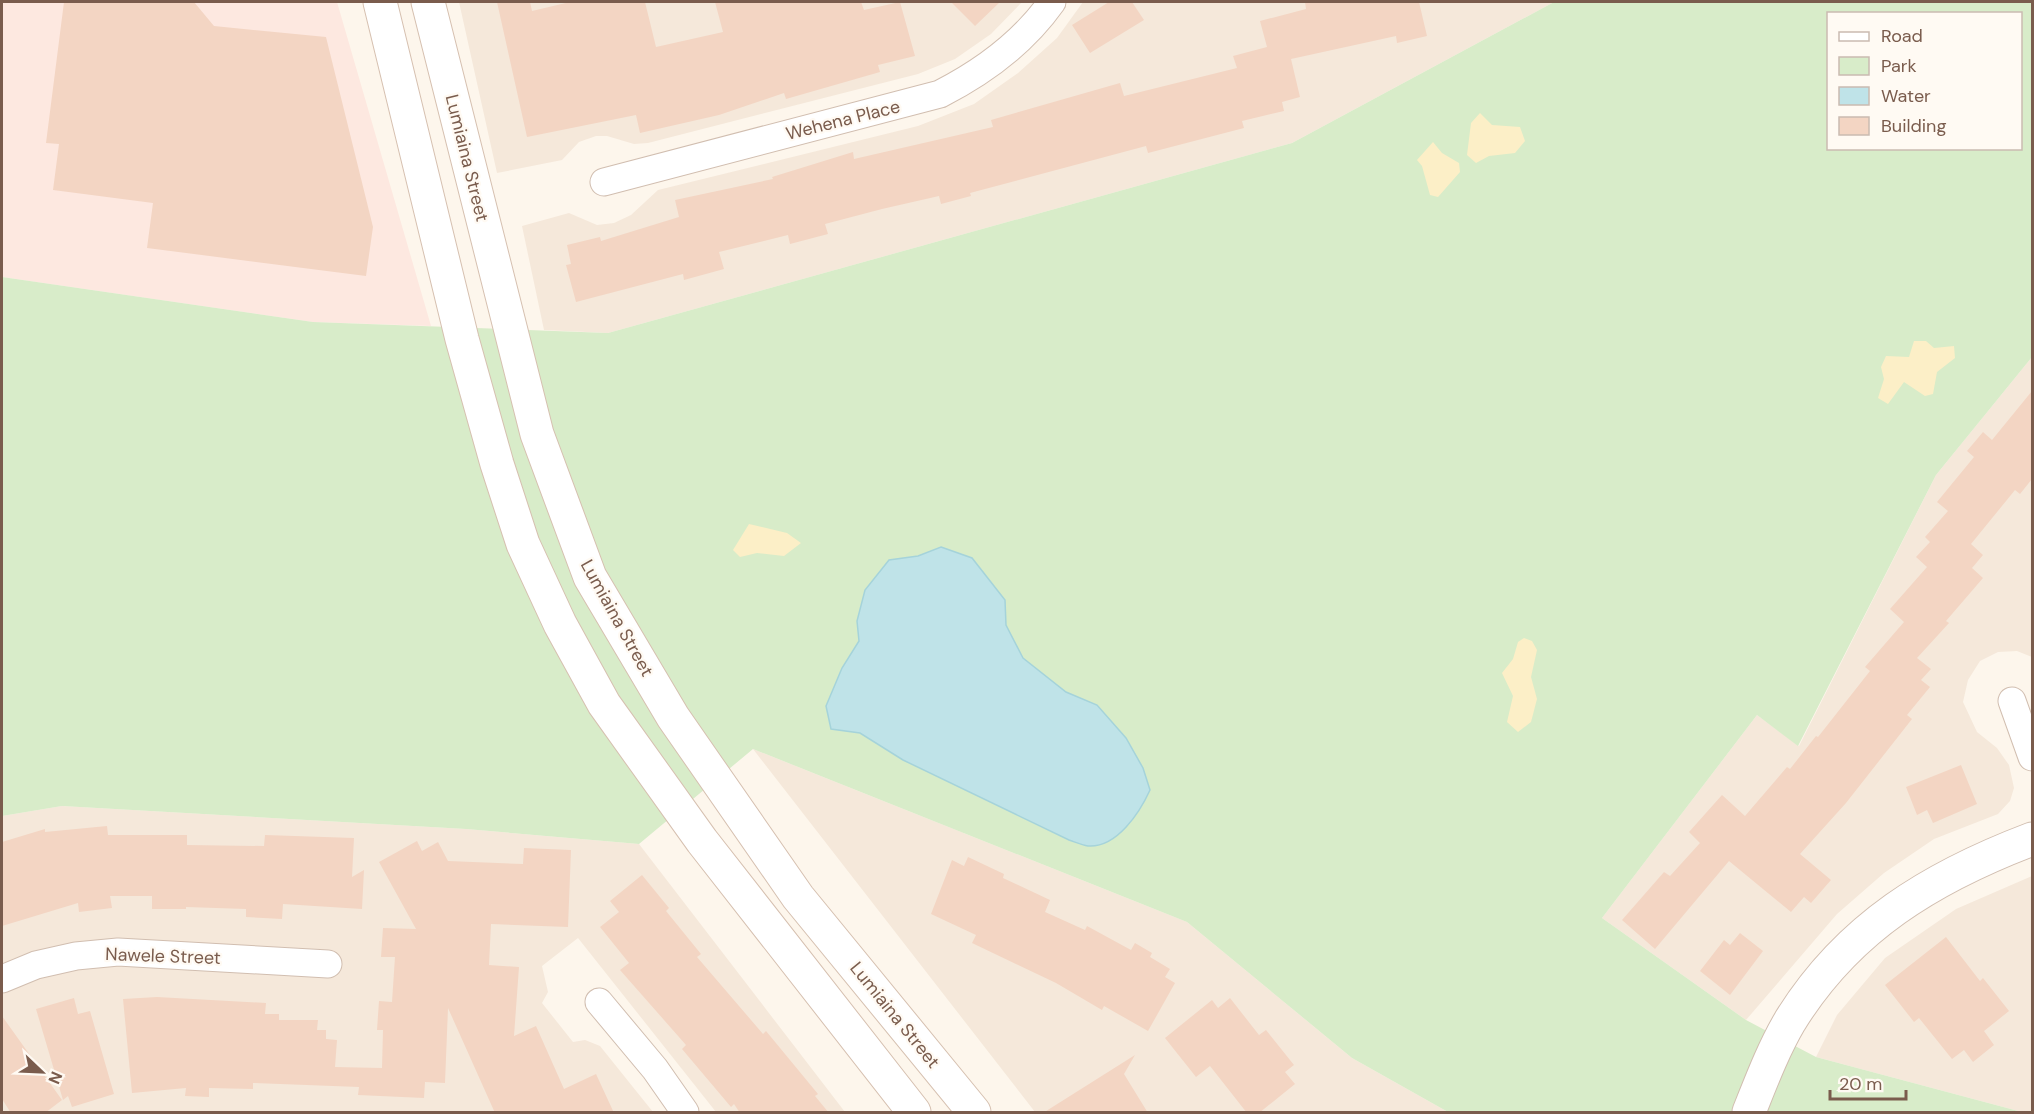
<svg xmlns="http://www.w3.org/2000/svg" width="2034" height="1114" font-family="'DM Sans',sans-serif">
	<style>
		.residential { fill: #f5e8da }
		.commercial { fill: #fde8e0 }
		.green { fill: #d8ecc9; fill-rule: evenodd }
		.sand { fill: #fcefc7 }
		.water { fill: #bfe3e8; stroke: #a5d3da; stroke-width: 1.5 }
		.building { fill: #f3d5c3 }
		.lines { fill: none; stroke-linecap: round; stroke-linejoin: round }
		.minor-casing { stroke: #d1beb0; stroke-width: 29 }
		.tertiary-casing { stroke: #d1beb0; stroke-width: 35 }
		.secondary-casing { stroke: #d6c0b0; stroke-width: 35 }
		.minor { stroke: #fff; stroke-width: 27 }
		.tertiary { stroke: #fff; stroke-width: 33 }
		.secondary { stroke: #fff; stroke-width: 33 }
		.labels { text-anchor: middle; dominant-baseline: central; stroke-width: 4.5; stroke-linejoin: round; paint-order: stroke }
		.street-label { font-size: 18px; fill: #7a5c4d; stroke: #fffaf3 }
	</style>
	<rect width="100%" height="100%" fill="#fdf6ec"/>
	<path class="residential" d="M459,2H1022L991,34L955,59L918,74L648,143L634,144L607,136H596L579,142L562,160L497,173Z
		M1083,2H1554L1292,143L608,333L544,330L522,226L569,213L597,225L614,223L631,215L658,190L918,126L974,104L1018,73L1057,38Z
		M2032,357V657L2017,651L1998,652L1980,661L1968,680L1963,702L1977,732L1997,748L2009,765L2014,788L2010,801L1998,814L1934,839L1884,873L1837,914L1746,1020L1602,918L1757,715L1799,746L1936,475Z
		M753,749L1187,922L1352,1058L1448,1112H1035Z
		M62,806L466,829L639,844L845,1112H716L578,938L542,966L548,992L542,1003L573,1042L585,1040L600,1046L653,1112H2V816Z
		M2032,876V1112H2022L1816,1057L1837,1015L1885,958L1956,909Z"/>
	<path class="commercial" d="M2,2H337L431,326L313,322L2,277Z"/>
	<path class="green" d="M1554,2H2032V357L1936,475L1798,746L1757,715L1602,918L1746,1020L1816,1057L2022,1112H1448L1352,1058L1187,922L753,749L639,844L466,829L62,806L2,816V277L313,322L608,333L1292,143ZM1828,14H2020V148H1828Z"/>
	<path class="sand" d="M1480,113L1492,125L1520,127L1525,141L1515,153L1489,156L1476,163L1467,155L1471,123Z
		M1433,142L1442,153L1459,163L1460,172L1438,197L1430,195L1422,166L1417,160Z
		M1914,341H1926L1934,348L1954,346L1955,358L1937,372L1933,394L1925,396L1904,382L1888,404L1878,398L1884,379L1881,367L1886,356L1909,357Z
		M749,524L787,533L801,543L784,556L757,553L740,557L733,550Z
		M1524,638L1532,641L1537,650L1531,677L1537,699L1531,722L1518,732L1507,722L1513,696L1502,673L1513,659L1518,642Z"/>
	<path class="water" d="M941,547L972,558L1005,600L1006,625L1023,658L1066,692L1097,705L1126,738L1143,768L1150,790C1140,812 1117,848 1088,846C1082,845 1075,842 1069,840L903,760L860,733L831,729L826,706L842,668L859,641L857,621L865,590L889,560L918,556Z"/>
	<path class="building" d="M64,2H194L214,26L326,37L373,227L366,276L147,248L153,203L53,190L59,144L46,143Z
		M497,2H530L532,11L570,2H645L656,47L723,32L715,2H861L864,10L900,2L915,56L878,65L880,72L786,99L784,93L719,115L640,133L636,115L527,137Z
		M951,2H1000L975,26Z
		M1109,2H1132L1144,20L1090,53L1072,25Z
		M1305,2H1419L1427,36L1397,43L1396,36L1291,59L1300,97L1282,102L1284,111L1242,121L1244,128L1148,153L1146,146L970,193L971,196L941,204L939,196L882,209L825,224L828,234L790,244L788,235L719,252L724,269L684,280L683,274L576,302L566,265L571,264L567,245L600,237L601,241L679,217L675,200L773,179L772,177L853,152L854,159L993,127L991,120L1120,83L1124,96L1237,68L1233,56L1267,47L1260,21L1306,9Z
		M2032,391V479L2020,494L2015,490L1971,544L1983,555L1972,568L1983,578L1946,621L1949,623L1917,658L1931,669L1921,680L1930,687L1907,715L1912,719L1846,803L1800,854L1831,880L1811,903L1804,897L1791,912L1729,861L1655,949L1622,920L1664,872L1670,876L1700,843L1689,832L1722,795L1745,816L1787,767L1790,769L1816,736L1818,737L1870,671L1865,667L1904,622L1890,609L1927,567L1916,557L1930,542L1925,537L1948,511L1937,502L1974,457L1967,451L1983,432L1992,440Z
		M1961,765L1977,804L1933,823L1927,810L1917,815L1906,787Z
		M107,826L108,835H187V845L264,846L265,835L354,838L352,877L364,870L362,909L283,904L282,919L246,917V909L186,907V909H152V896H110L112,908L79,912L78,903L2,926V842L45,829V832Z
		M417,841L422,851L438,842L448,861L523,864L524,848L571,850L568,927L491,924L489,965L519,967L514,1036L536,1026L564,1089L596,1074L614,1113H495L448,1008L445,1083L425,1082L424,1098L358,1095L359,1087L253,1083V1089L209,1088V1097L185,1096L186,1088L132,1093L123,999L157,997L266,1003L265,1014H279V1020H318L317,1030H326V1039L337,1040L335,1067L382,1068L383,1030H377L379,1001L392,1002L395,957H381L383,928L416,929L379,862Z
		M968,857L1004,874L1003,878L1050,900L1045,912L1085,930L1087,926L1131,950L1135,943L1152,953L1150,957L1170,969L1165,977L1175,983L1148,1031L1104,1006L1102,1010L1056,983L972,943L976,935L931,914L952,860L964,866Z
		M642,875L669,908L666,911L701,954L697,957L763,1034L766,1031L818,1094L815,1096L829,1113H740L734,1104L731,1107L682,1049L686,1045L620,970L629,963L600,927L619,912L610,901Z
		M1740,933L1763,951L1730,995L1700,971L1724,940L1730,945Z
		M1946,937L1980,981L1983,978L2009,1011L1984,1031L1994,1045L1973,1062L1964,1050L1952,1059L1919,1018L1914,1022L1885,985Z
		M74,998L78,1014L90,1011L114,1094L72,1107L68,1096L63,1100L36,1009Z
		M1230,998L1259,1035L1266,1030L1294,1065L1285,1072L1295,1084L1259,1113H1247L1210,1066L1196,1077L1165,1038L1212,1000L1218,1008Z
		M2,1016L62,1100L45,1113H11L2,1099Z
		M1135,1055L1124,1074L1148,1113H1043Z"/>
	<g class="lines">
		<defs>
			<path id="minor" d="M604,182L940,94C985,71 1023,43 1052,2
				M2012,701L2032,757
				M2,979L36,965L76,956L118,952L328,964
				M599,1002L655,1069L685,1112"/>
			<path id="tertiary" d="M1749,1112C1761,1082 1773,1050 1790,1021C1848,927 1932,877 2032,839"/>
			<path id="secondary" d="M380,2L462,339L497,464L523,544L560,624L604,704L702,841L914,1112
				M428,2L537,434L590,577L673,717L798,897L974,1112"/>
		</defs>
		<use href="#minor" class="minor-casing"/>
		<use href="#tertiary" class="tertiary-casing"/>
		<use href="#secondary" class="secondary-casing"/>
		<use href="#minor" class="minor"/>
		<use href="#tertiary" class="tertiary"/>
		<use href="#secondary" class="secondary"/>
	</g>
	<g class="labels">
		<g class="street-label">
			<text transform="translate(843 120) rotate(-14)">Wehena Place</text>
			<text transform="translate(467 158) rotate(76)">Lumiaina Street</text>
			<text transform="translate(617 618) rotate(61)">Lumiaina Street</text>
			<text transform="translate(163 956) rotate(2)">Nawele Street</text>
			<text transform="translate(895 1015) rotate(51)">Lumiaina Street</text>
		</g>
	</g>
	<rect width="2034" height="1114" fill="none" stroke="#7a5c4d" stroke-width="6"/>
	<rect x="1827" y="12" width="195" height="138" fill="#fffaf3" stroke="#cabbb1" stroke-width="1.5"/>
	<rect x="1839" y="32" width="30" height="9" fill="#ffffff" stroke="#cabbb1" stroke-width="1.5"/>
	<text x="1881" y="42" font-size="18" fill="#7a5c4d">Road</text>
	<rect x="1839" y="57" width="30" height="18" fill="#d8ecc9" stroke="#cabbb1" stroke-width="1.5"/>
	<text x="1881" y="72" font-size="18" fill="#7a5c4d">Park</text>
	<rect x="1839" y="87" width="30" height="18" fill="#bfe3e8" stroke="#cabbb1" stroke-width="1.5"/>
	<text x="1881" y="102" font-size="18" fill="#7a5c4d">Water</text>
	<rect x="1839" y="117" width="30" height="18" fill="#f3d5c3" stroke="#cabbb1" stroke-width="1.5"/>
	<text x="1881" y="132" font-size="18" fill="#7a5c4d">Building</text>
	<g transform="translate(42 1072) rotate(113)" stroke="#fffaf3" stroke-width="4.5" paint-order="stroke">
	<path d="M0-4.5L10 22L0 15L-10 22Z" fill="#7a5c4d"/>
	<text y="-9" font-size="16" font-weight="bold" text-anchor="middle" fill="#7a5c4d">N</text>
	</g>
	<path d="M1830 1090v9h76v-9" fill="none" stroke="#7a5c4d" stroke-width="3"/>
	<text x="1839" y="1090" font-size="18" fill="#7a5c4d" stroke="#fffaf3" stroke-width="4.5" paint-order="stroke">20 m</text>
</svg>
